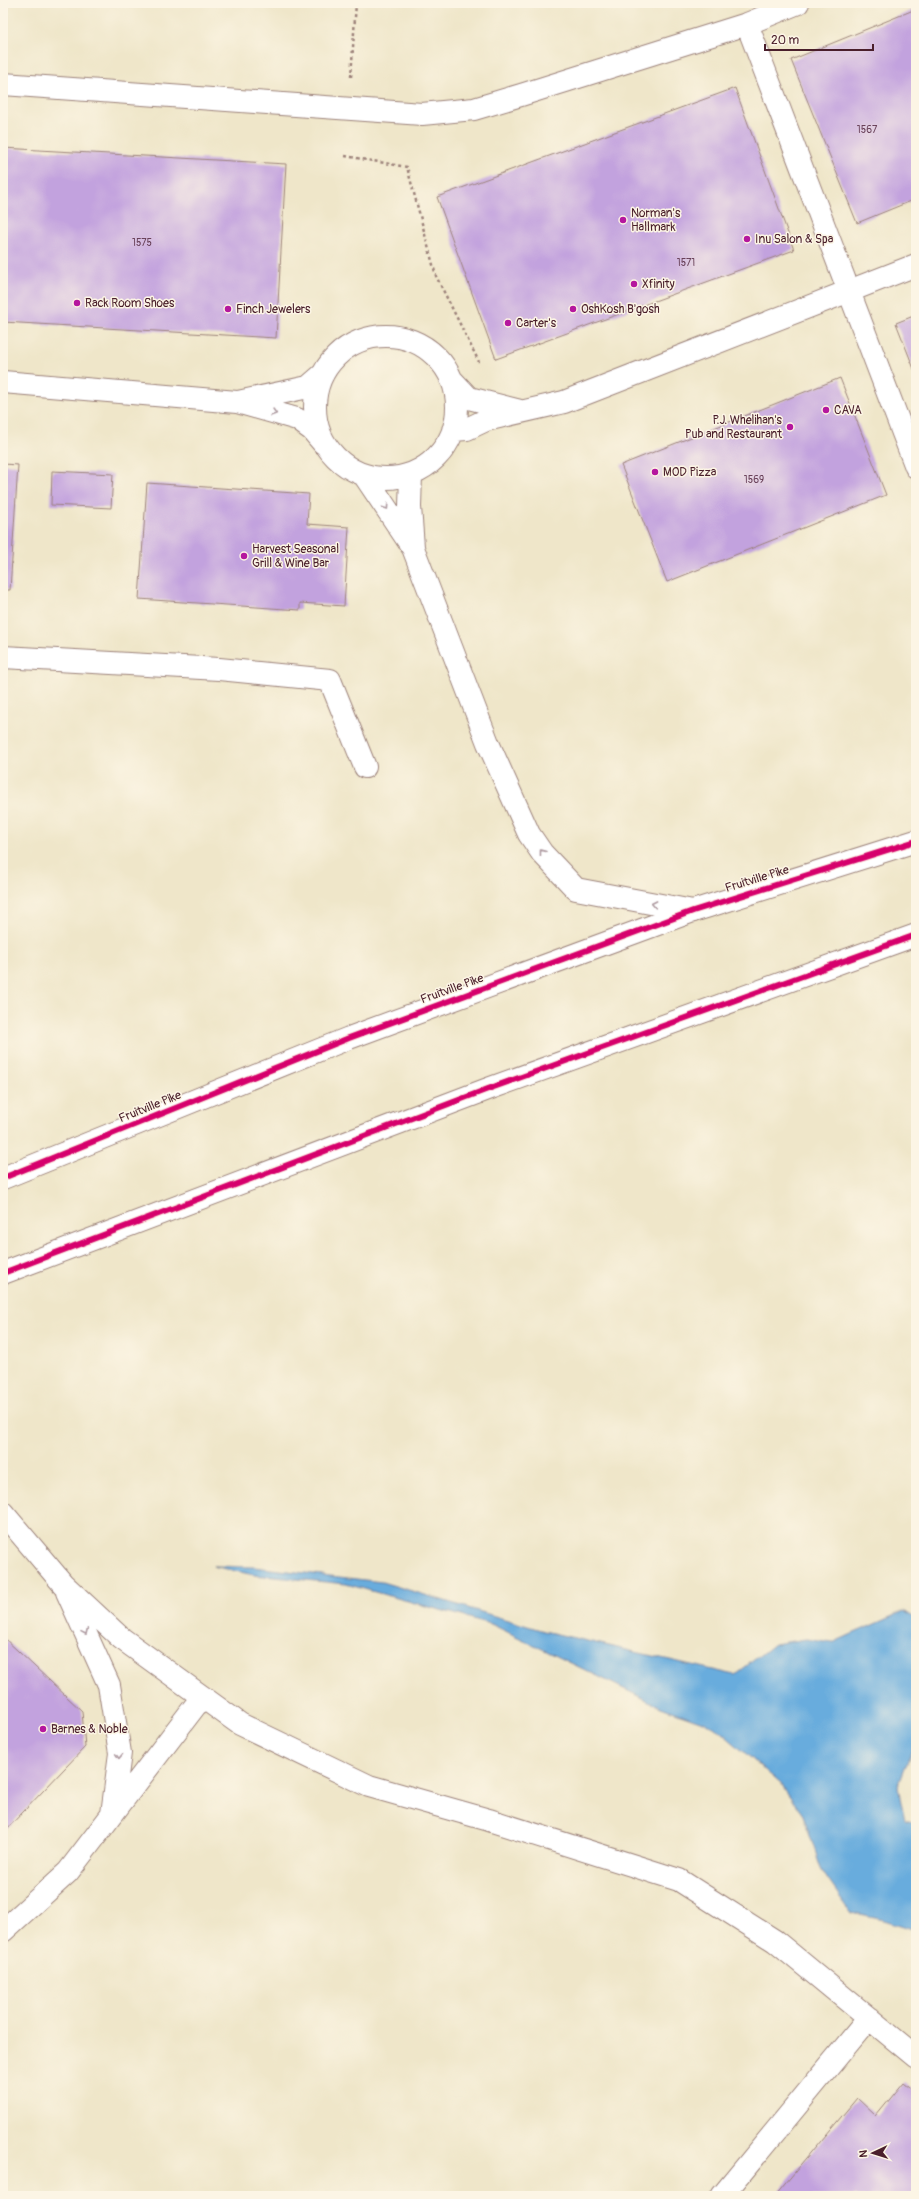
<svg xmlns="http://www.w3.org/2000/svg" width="919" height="2199" font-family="Pangolin,sans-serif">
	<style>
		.water { fill: #67acdd; stroke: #586684 }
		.building { fill: #c2a2de }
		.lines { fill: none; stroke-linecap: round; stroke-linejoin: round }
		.minor-casing { stroke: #9c827a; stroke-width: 24 }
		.major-casing { stroke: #9c827a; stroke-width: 24 }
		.path { stroke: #9c827a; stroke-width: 2.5; stroke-dasharray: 3 3; stroke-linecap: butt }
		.minor { stroke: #fff; stroke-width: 22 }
		.major { stroke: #fff; stroke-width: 22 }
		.cycleway-casing { stroke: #fcf5e5; stroke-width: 8 }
		.cycleway { stroke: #d6006c; stroke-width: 6 }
		.oneway { stroke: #ae9aa0 }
		.poi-dot { fill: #b5179e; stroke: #fcf5e5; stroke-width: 1.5 }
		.labels { text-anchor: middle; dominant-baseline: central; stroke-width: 3; stroke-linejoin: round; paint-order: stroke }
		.number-label { font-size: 10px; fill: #684058 }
		.poi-label { font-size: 12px; fill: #4a1f2b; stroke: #fcf5e5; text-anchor: start }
		.street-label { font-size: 12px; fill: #4a1f2b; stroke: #fcf5e5 }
	</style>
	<rect width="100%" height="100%" fill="#fcf5e5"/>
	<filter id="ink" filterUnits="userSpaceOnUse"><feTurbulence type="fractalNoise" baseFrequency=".025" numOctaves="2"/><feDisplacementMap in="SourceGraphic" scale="8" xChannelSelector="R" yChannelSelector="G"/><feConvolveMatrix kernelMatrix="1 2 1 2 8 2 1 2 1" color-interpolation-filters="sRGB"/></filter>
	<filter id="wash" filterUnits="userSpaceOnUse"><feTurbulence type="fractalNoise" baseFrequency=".012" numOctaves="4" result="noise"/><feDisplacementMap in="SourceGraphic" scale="16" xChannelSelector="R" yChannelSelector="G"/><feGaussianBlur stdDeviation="0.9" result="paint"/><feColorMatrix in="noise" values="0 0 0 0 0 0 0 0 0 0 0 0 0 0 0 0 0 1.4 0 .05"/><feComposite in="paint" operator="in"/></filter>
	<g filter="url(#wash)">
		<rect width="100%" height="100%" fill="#efe6c9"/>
		<path class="water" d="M213,1566L254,1567L382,1582L544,1631L735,1675L774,1644L806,1639L832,1643L904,1611L916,1619V1739L898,1787L905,1820L916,1823V1930L884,1920L851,1913L822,1871L803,1815L781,1784L714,1726L661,1707L491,1624L346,1584L254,1575Z"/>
		<g id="blocks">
			<path class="building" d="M916,9V199L857,223L791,60Z
				M735,88L794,250L496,359L437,197Z
				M3,148L286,164L276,338L3,322Z
				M916,315V374L896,323Z
				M840,378L886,495L667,582L621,465Z
				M3,464L18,465L10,590H3Z
				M52,471L113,474L111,508L51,505Z
				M147,483L309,494L307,524L349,527L344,606L300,603V610L139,599Z
				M3,1637L82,1711L85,1747L3,1833Z
				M904,2082L916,2092V2196H775L857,2098L876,2116Z"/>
		</g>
	</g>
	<g filter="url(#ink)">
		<use href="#blocks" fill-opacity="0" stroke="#9c827a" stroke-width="1"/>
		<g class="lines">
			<defs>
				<path id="minor" d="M747,24L916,467
					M3,84L422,114L474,109L521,95L747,24L798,3
					M315 407a71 71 0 1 1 142 0a71 71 0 1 1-142 0Z
					M451,379L469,398L520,411
					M3,382L237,402L297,419L312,430L323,443
					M238,402L308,387L323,374
					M453,430L467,429L486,420L564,402L916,265
					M411,474L410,507L413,547
					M364,475L413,548L488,743L529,834L542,853L576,889L693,911
					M3,657L219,669L330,680L365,767
					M3,1513L63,1584L121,1638L240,1724L369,1786L489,1820L679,1880L775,1941L916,2057
					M67,1592L109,1685L120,1753L112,1814
					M3,1931L68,1872L202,1697
					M722,2196L869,2018"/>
				<path id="major" d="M3,1178L349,1038L693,911L916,841
					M3,1273L488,1089L916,935"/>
			</defs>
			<use href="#minor" class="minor-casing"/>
			<use href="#major" class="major-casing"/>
			<path class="path" d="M351,77L356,3
				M345,156L407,167L436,276L479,362"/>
			<use href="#minor" class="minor"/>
			<use href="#major" class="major"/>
			<defs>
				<path id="cycleway" d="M3,1178L349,1038L693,911L916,841
					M3,1273L488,1089L916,935"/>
			</defs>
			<use href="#cycleway" class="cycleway-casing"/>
			<use href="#cycleway" class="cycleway"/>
		</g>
		<defs><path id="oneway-chevron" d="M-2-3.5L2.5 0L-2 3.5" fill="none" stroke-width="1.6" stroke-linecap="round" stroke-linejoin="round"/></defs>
		<g class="oneway">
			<use href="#oneway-chevron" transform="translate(274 413) rotate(16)"/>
			<use href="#oneway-chevron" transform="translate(386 507) rotate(56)"/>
			<use href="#oneway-chevron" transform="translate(542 852) rotate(-128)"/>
			<use href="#oneway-chevron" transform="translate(654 904) rotate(-169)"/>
			<use href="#oneway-chevron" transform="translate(85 1632) rotate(66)"/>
			<use href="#oneway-chevron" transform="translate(119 1756) rotate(92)"/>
		</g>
	</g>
	<g class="poi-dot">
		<circle cx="623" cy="220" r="4"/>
		<circle cx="747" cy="239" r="4"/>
		<circle cx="634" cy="284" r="4"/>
		<circle cx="77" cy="303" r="4"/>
		<circle cx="228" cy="309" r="4"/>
		<circle cx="573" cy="309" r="4"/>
		<circle cx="508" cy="323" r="4"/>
		<circle cx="826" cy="410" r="4"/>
		<circle cx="790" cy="427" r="4"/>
		<circle cx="655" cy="472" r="4"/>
		<circle cx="244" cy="556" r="4"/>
		<circle cx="43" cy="1729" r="4"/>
	</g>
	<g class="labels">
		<g class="number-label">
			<text x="867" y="130">1567</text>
			<text x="142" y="243">1575</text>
			<text x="686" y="263">1571</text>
			<text x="754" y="480">1569</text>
		</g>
		<g class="poi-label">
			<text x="631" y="213">Norman's<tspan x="631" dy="14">Hallmark</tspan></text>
			<text x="755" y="239">Inu Salon &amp; Spa</text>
			<text x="642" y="284">Xfinity</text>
			<text x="85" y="303">Rack Room Shoes</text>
			<text x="236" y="309">Finch Jewelers</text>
			<text x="581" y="309">OshKosh B'gosh</text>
			<text x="516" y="323">Carter's</text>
			<text x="834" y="410">CAVA</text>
			<text x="782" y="420" text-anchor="end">P.J. Whelihan's<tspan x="782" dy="14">Pub and Restaurant</tspan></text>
			<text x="663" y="472">MOD Pizza</text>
			<text x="252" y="549">Harvest Seasonal<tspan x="252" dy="14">Grill &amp; Wine Bar</tspan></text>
			<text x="51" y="1729">Barnes &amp; Noble</text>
		</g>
		<g class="street-label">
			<text transform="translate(757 879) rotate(-17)">Fruitville Pike</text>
			<text transform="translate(452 989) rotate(-20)">Fruitville Pike</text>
			<text transform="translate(150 1107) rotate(-22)">Fruitville Pike</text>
		</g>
	</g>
	<rect width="919" height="2199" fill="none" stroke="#fcf5e5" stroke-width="16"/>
	<g transform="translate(873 2153) rotate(266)" stroke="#fcf5e5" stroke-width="3" paint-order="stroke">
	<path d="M0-3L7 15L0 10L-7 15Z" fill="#4a1f2b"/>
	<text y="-6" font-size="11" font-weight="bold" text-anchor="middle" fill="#4a1f2b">N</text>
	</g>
	<path d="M765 44v6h108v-6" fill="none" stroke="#4a1f2b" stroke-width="2"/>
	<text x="771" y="44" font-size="12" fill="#4a1f2b" stroke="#fcf5e5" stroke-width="3" paint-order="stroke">20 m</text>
</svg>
